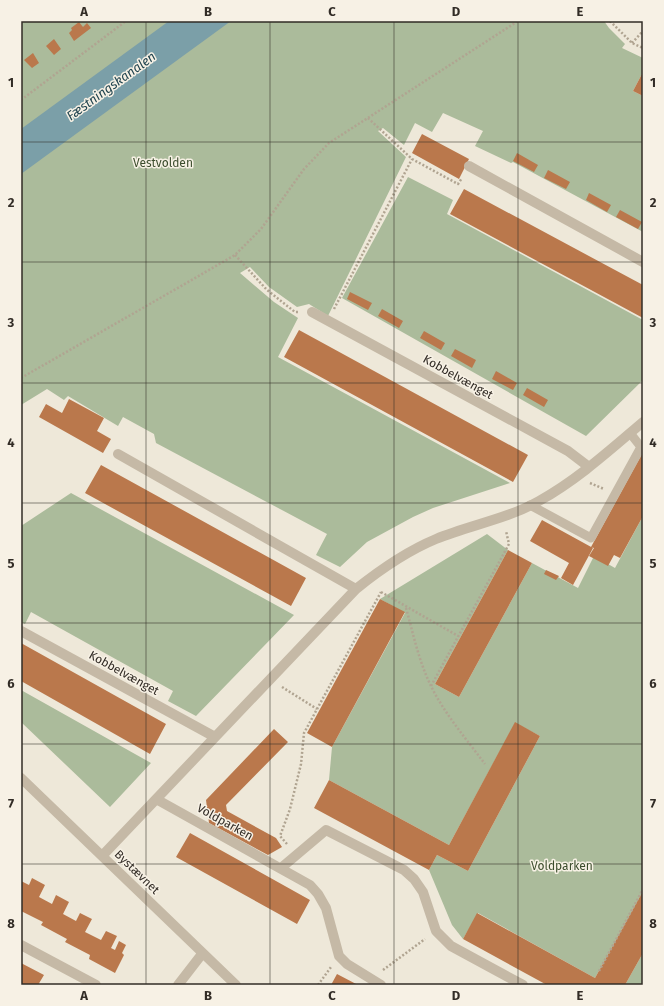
<svg xmlns="http://www.w3.org/2000/svg" width="664" height="1006" font-family="'Fira Sans',sans-serif">
	<style>
		.green { fill: #abbb9b }
		.water { fill: #7b9fa8 }
		.building { fill: #ba784c }
		.lines { fill: none; stroke-linecap: round; stroke-linejoin: round }
		.path { stroke: #b0a491; stroke-width: 2.5; stroke-dasharray: 2 2; stroke-linecap: butt }
		.lane { stroke: #c5b9a6; stroke-width: 9 }
		.street { stroke: #c5b9a6; stroke-width: 10 }
		.grid { fill: none; stroke: #322c26; stroke-width: 1; stroke-opacity: 0.55 }
		.labels { text-anchor: middle; dominant-baseline: central; stroke-width: 3; stroke-linejoin: round; paint-order: stroke }
		.park-label { font-size: 12px; fill: #3c4d2d; stroke: #f7f1e5 }
		.street-label { font-size: 12px; fill: #322c26; stroke: #f7f1e5 }
		.water-label { font-size: 13px; font-style: italic; fill: #20444f; stroke: #f7f1e5 }
		.neatline { fill: none; stroke: #322c26; stroke-width: 1.5 }
		.grid-label { font-size: 13px; text-anchor: middle; font-weight: bold; fill: #322c26 }
	</style>
	<rect width="100%" height="100%" fill="#eee8d9"/>
	<path class="green" d="M21,21H604L609,28L625,44L622,48L643,58V72L633,91L643,96V232L513,162L511,163L475,146L483,131L443,113L432,132L415,123L404,145L383,128L378,131L406,157L328,316L309,304L297,307L269,287L250,267L240,273L274,302L298,318L278,357L510,483L433,508L413,517L367,542L340,567L316,555L327,534L156,443L154,434L123,417L118,426L68,396L64,400L47,389L21,405Z
		M408,177L453,200L447,214L643,320V380L586,436L342,298Z
		M71,493L294,615L196,716L168,701L173,691L31,612L25,624L21,622V526Z
		M643,516V891L595,978L478,913L463,939L452,925L429,870L437,855L468,871L540,736L515,723L449,845L329,780L332,747L405,613L380,599L487,534L508,550L435,684L459,697L532,563L578,588L594,556L615,568Z
		M21,690L151,763L110,807L21,722Z
		M643,953V985H625Z"/>
	<path class="water" d="M169,21H231L21,174V129Z"/>
	<path class="building" d="M79,22L83,27L87,23L91,28L74,41L69,33L72,30L71,28Z
		M54,39L61,49L54,55L46,46Z
		M33,53L39,63L32,68L24,60Z
		M643,72V96L633,91Z
		M422,134L469,159L459,179L412,153Z
		M517,153L538,165L534,172L513,161Z
		M548,170L570,182L566,189L544,178Z
		M464,189L643,285V318L450,214Z
		M589,193L611,205L607,212L586,200Z
		M620,210L642,222L638,229L616,217Z
		M350,292L372,303L368,310L347,299Z
		M382,309L403,321L399,328L378,316Z
		M299,330L528,455L513,482L284,357Z
		M424,331L445,343L441,350L420,338Z
		M455,349L476,360L472,368L451,356Z
		M496,371L517,383L513,390L492,379Z
		M527,388L548,400L544,407L523,395Z
		M69,399L104,418L97,431L111,439L103,453L39,417L46,404L62,413Z
		M643,452V516L620,558L614,555L608,566L589,556L594,548L591,547Z
		M101,465L306,578L291,606L85,493Z
		M542,520L593,548L573,585L561,578L569,563L530,541Z
		M508,550L532,563L459,697L435,684Z
		M546,570L559,576L556,580L544,574Z
		M380,599L405,612L332,747L307,733Z
		M21,643L166,724L150,754L21,681Z
		M515,722L540,736L468,871L437,855L429,870L314,808L329,780L449,845Z
		M274,729L288,742L226,805L227,811L276,838L282,847L268,855L209,823L206,800Z
		M190,833L310,900L297,924L176,857Z
		M32,878L45,885L39,897L52,904L56,895L69,902L63,914L76,921L80,913L92,919L85,932L101,940L106,931L117,936L111,948L115,950L119,941L126,945L122,953L124,955L115,973L89,959L90,955L65,942L67,939L41,925L43,922L21,911V881L29,885Z
		M643,891V953L625,985H547L463,939L477,913L595,978Z
		M21,963L44,975L38,985H21Z
		M337,974L358,985H331Z"/>
	<g class="lines">
		<path class="path" d="M610,21L632,43L643,48
			M632,43L643,31
			M21,100L126,21
			M368,118L412,159L458,184L462,178
			M235,255L267,290L295,312H299
			M334,309L412,159
			M21,378L235,255L261,229L304,169L329,143L518,21
			M590,483L604,489
			M381,592L458,636
			M406,608C413,633 419,662 431,686C444,713 467,740 485,764
			M431,686L509,544L506,531
			M282,687L317,709
			M287,844L280,836L290,809L301,764L304,733L381,592
			M383,970L425,939
			M599,971L643,889
			M318,985L331,967"/>
		<path class="lane" d="M530,505L591,538L641,447L630,433"/>
		<path class="street" d="M469,166L643,262
			M312,312L568,451L589,467
			M118,454L356,589
			M21,631L215,737
			M21,778L236,985
			M156,799L310,885L318,894L326,908L339,956L347,964L381,985
			M102,856L356,589C381,569 407,551 436,539C470,525 507,519 539,501C577,480 610,450 643,422
			M281,868L326,830L404,870L414,879L423,892L436,931L451,946L523,985
			M21,945L96,985
			M178,985L202,954"/>
	</g>
	<path class="grid" d="M146,21V985M270,21V985M394,21V985M518,21V985M21,142H643M21,262H643M21,383H643M21,503H643M21,623H643M21,744H643M21,864H643"/>
	<g class="labels">
		<g class="park-label">
			<text x="163" y="163">Vestvolden</text>
			<text x="562" y="866">Voldparken</text>
		</g>
		<g class="street-label">
			<text transform="translate(458 377) rotate(29)">Kobbelvænget</text>
			<text transform="translate(124 673) rotate(29)">Kobbelvænget</text>
			<text transform="translate(225 822) rotate(29)">Voldparken</text>
			<text transform="translate(137 872) rotate(44)">Bystævnet</text>
		</g>
		<g class="water-label">
			<text transform="translate(111 86) rotate(-36)">Fæstningskanalen</text>
		</g>
	</g>
	<rect width="664" height="1006" fill="none" stroke="#f7f1e5" stroke-width="44"/>
	<rect x="22" y="22" width="620" height="962" class="neatline"/>
	<g class="grid-label">
		<text x="84" y="16">A</text>
		<text x="208" y="16">B</text>
		<text x="332" y="16">C</text>
		<text x="456" y="16">D</text>
		<text x="580" y="16">E</text>
		<text x="11" y="87">1</text>
		<text x="653" y="87">1</text>
		<text x="11" y="207">2</text>
		<text x="653" y="207">2</text>
		<text x="11" y="327">3</text>
		<text x="653" y="327">3</text>
		<text x="11" y="447">4</text>
		<text x="653" y="447">4</text>
		<text x="11" y="568">5</text>
		<text x="653" y="568">5</text>
		<text x="11" y="688">6</text>
		<text x="653" y="688">6</text>
		<text x="11" y="808">7</text>
		<text x="653" y="808">7</text>
		<text x="11" y="928">8</text>
		<text x="653" y="928">8</text>
		<text x="84" y="1000">A</text>
		<text x="208" y="1000">B</text>
		<text x="332" y="1000">C</text>
		<text x="456" y="1000">D</text>
		<text x="580" y="1000">E</text>
	</g>
</svg>
